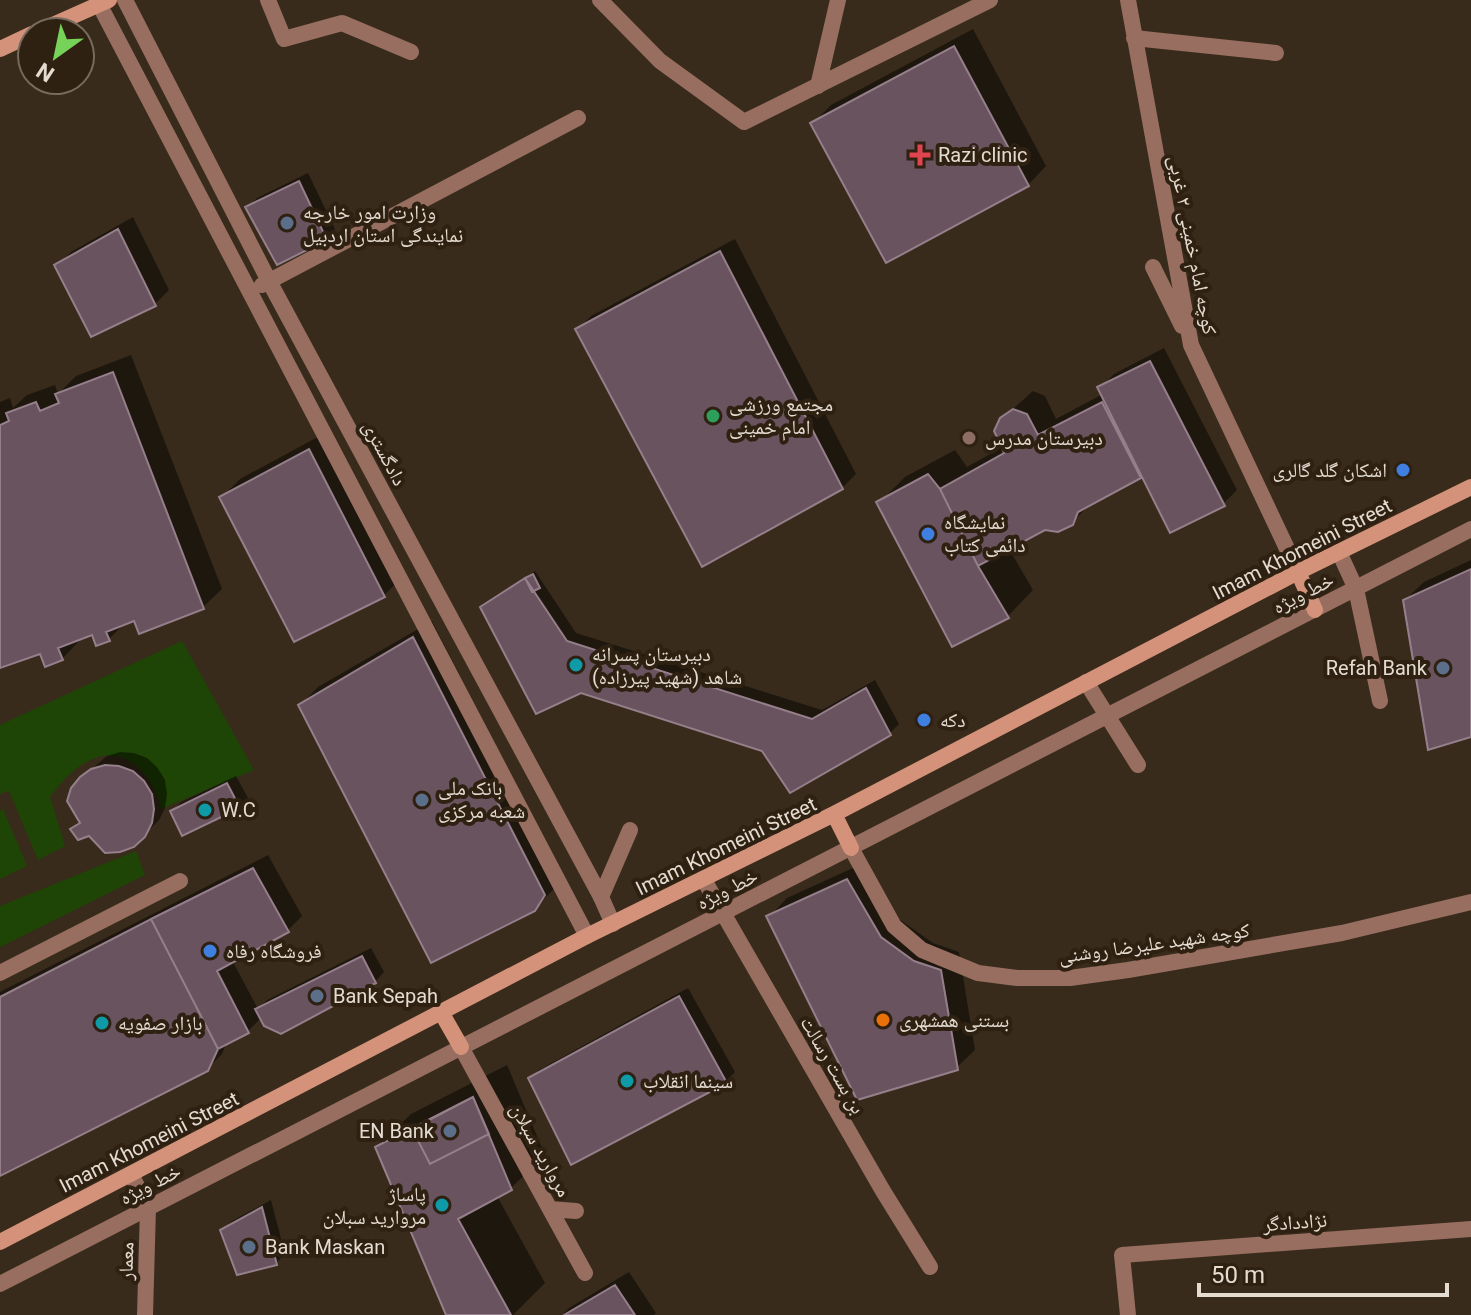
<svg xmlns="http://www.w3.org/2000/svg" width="1471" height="1315" font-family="Roboto,'Noto Naskh Arabic',sans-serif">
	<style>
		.green { fill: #1e4505 }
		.shadow { fill: #0007 }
		.building { fill: #68535f; stroke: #957f8b; stroke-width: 2 }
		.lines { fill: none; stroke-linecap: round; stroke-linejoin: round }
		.lane { stroke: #976e5f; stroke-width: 16 }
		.street { stroke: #976e5f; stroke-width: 16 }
		.secondary { stroke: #d39279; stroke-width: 16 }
		.health-dot { fill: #e0444e; stroke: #2f2112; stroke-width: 3 }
		.service-dot { fill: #5c6f8a; stroke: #2f2112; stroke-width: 3 }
		.leisure-dot { fill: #2e9e5b; stroke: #2f2112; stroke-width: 3 }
		.education-dot { fill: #8d6e63; stroke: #2f2112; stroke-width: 3 }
		.shop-dot { fill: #3f7fe0; stroke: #2f2112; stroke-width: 3 }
		.culture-dot { fill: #0f9aa8; stroke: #2f2112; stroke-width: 3 }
		.food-dot { fill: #e8710a; stroke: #2f2112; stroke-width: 3 }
		.labels { text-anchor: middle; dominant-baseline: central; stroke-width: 8; stroke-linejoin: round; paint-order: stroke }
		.poi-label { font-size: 20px; fill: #e4dbd1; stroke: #2f2112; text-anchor: start }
		.street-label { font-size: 20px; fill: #e4dbd1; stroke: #2f2112 }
	</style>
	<rect width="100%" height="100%" fill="#392b1b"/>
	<path class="green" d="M182,641L254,770L161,809C156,779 127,744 93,759C75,766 61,782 50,797L65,846L38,860L9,791L0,794V725Z
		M3,809L27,866L0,879V811Z
		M136,851L145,875L0,947V906Z"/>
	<path class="shadow" d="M973,29L1046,166L1028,185L813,123L831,105Z
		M308,173L335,229L326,238L248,207L257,198Z
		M133,217L169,290L155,304L57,266L71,252Z
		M735,239L856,474L842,488L577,330L591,316Z
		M1164,348L1237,490L1223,504L1143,474L1090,504L1071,524L1044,528L1008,547L1033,590L1008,616L879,503L905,477L955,450L967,467L1003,447L1002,419L1033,391L1045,396L1056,419L1103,394L1100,388L1114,374Z
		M131,355L222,589L203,607L140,632L135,618L126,622L109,639L93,632L79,638L80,640L62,659L41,651L0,666V402L10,398L13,408L27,395L55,385L58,394L76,376Z
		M327,432L403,577L384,595L294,640L222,497L240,479Z
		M1471,560V735L1405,600L1424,582Z
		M535,571L576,633L822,710L875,680L899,724L890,733L790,790L763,749L483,608L492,598Z
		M432,621L562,875L553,890L534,909L300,705L318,687Z
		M120,752L134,753L147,758L157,767L165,780L167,794L165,808L159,820L144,835L90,833L73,829L81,821V778L107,756Z
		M236,776L248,798L238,807L172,812L181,802Z
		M268,855L302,916L288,930L232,960L258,1009L267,1000L371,948L384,972L375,982L262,1017L248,1031L227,1042L222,1054L207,1069L0,1174V992Z
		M866,862L899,919L933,943L959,952L975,1050L956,1068L769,917L787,898Z
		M688,988L735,1072L726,1081L530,1079L539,1070Z
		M507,1065L545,1155L511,1188L497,1196L545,1283L513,1315H448L377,1147L411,1114Z
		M271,1200L285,1254L276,1263L222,1230L232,1221Z
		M629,1272L656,1313L654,1315H562L569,1308Z"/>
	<path class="building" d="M954,46L1029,186L886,263L810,123Z
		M299,181L327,240L277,265L245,207Z
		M299,181L327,240L277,265L245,207Z
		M118,229L156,306L91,337L54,265Z
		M720,251L843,489L702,567L575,329Z
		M1150,361L1225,506L1170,533L1097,387Z
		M113,372L204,609L139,634L134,621L106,632L110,641L96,646L92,635L58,648L63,660L45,667L40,654L0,668V425L9,421L6,413L36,402L40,411L59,403L55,394Z
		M1102,402L1141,478L1078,512L1073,525L1058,532L1045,530L978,566L940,489L1004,453L994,431L1000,418L1013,409L1027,414L1038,435Z
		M309,449L385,597L294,642L219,497Z
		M928,474L940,489L978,566L1009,618L952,647L876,502Z
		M928,474L940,489L978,566L1009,618L952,647L876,502Z
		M1471,569V737L1428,750L1403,600Z
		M533,574L540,588L532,592L525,578Z
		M525,578L567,641L812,719L866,688L891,735L790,793L762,751L581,693L536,714L480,607Z
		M413,637L545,895L535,911L431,963L298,705Z
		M105,765L119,766L133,771L144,781L152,794L154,809L152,823L145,837L134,847L120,852L105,853L89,836L78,840L70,829L80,823L67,801L71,788L80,777L91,769Z
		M227,783L240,808L182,836L170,811Z
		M253,868L289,932L217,971L249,1033L218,1049L151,919Z
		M847,879L881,937L914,961L941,970L958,1070L857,1100L766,916Z
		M151,919L218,1049L208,1071L0,1176V997Z
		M362,956L376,983L281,1034L264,1026L255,1009Z
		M679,996L727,1083L571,1165L528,1078Z
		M473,1097L512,1190L458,1219L511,1315H446L375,1147Z
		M473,1097L489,1134L430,1164L412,1129Z
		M262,1207L277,1265L237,1275L220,1230Z
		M615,1285L635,1315H564Z"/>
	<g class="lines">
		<path class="lane" d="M1086,682L1138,765
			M704,880L883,1191L930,1267
			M601,897L630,830
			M0,1284L1471,529"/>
		<path class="street" d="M125,0L269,281L601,897L613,924
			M268,0L284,39L342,23L411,52
			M600,0L660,61L744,122L990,0
			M1128,0L1191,345L1298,572
			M99,4L587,936
			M1134,38L1276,53
			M818,86L838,0
			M1153,267L1182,326
			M262,285L578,118
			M1339,552L1356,589L1380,701
			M851,848L894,926L922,950L978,973L1017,978H1070L1128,970L1342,933L1471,902
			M0,973L180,881
			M461,1047L585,1273
			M131,1174L148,1208L145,1315
			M550,1209L576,1211
			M1128,1315L1122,1255L1471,1229"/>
		<path class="secondary" d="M37,32L109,0
			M0,49L32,34
			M1298,572L1315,610
			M834,814L851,848
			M441,1012L461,1047
			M0,1242L587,936L834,814L1298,572L1471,487"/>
	</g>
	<path class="health-dot" d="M916 143h8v8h8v8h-8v8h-8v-8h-8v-8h8z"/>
	<g class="service-dot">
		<circle cx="287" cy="223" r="8"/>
		<circle cx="1443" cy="668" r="8"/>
		<circle cx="422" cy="800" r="8"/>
		<circle cx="317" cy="996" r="8"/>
		<circle cx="450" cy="1131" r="8"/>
		<circle cx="249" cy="1247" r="8"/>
	</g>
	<circle class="leisure-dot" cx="713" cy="416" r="8"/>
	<circle class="education-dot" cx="969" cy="438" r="8"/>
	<g class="shop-dot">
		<circle cx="1403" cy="470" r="8"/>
		<circle cx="928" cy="534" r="8"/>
		<circle cx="924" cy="720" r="8"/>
		<circle cx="210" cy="951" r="8"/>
	</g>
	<g class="culture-dot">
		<circle cx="576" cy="665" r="8"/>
		<circle cx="205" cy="810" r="8"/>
		<circle cx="102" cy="1023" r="8"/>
		<circle cx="627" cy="1081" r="8"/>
		<circle cx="442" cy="1205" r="8"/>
	</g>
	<circle class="food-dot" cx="883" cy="1020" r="8"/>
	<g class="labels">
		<g class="poi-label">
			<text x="938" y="155">Razi clinic</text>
			<text x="303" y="212">وزارت امور خارجه<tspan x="303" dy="23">نمایندگی استان اردبیل</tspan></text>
			<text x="729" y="404">مجتمع ورزشی<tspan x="729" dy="23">امام خمینی</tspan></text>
			<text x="985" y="438">دبیرستان مدرس</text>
			<text x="1387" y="470" text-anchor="end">اشکان گلد گالری</text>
			<text x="944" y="522">نمایشگاه<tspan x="944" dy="23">دائمی کتاب</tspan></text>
			<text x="592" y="654">دبیرستان پسرانه<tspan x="592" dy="23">شاهد (شهید پیرزاده)</tspan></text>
			<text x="1427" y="668" text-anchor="end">Refah Bank</text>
			<text x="940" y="720">دکه</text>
			<text x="438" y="788">بانک ملی<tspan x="438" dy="23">شعبه مرکزی</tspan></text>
			<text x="221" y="810">W.C</text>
			<text x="226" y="951">فروشگاه رفاه</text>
			<text x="333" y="996">Bank Sepah</text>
			<text x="899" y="1020">بستنی همشهری</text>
			<text x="118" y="1023">بازار صفویه</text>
			<text x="643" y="1081">سینما انقلاب</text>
			<text x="434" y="1131" text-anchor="end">EN Bank</text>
			<text x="426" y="1194" text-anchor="end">پاساژ<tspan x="426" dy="23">مروارید سبلان</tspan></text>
			<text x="265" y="1247">Bank Maskan</text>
		</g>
		<g class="street-label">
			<text transform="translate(1193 245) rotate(79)">کوچه امام خمینی ۲ غربی</text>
			<text transform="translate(385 453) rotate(62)">دادگستری</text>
			<text transform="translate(1302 549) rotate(-27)">Imam Khomeini Street</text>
			<text transform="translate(1303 593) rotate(-27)">خط ویژه</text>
			<text transform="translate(726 846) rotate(-26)">Imam Khomeini Street</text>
			<text transform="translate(727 889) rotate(-27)">خط ویژه</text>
			<text transform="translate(1154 943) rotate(-8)">کوچه شهید علیرضا روشنی</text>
			<text transform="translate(833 1065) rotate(60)">بن بست رسالت</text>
			<text transform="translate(149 1142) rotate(-27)">Imam Khomeini Street</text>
			<text transform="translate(541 1150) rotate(61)">مروارید سبلان</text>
			<text transform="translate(150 1184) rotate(-27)">خط ویژه</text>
			<text transform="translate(1295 1222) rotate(-4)">نژاددادگر</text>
			<text transform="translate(126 1261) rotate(-88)">معمار</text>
		</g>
	</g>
	<g transform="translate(56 56) rotate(213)"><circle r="38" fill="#2f2112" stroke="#776b5e" stroke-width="2"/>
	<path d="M0-6L14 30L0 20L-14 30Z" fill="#77d259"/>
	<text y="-12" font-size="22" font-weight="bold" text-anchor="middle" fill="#e4dbd1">N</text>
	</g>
	<path d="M1199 1283v12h248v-12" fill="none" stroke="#e4dbd1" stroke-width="4"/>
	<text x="1211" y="1283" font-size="24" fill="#e4dbd1" stroke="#2f2112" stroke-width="6" paint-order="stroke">50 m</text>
</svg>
